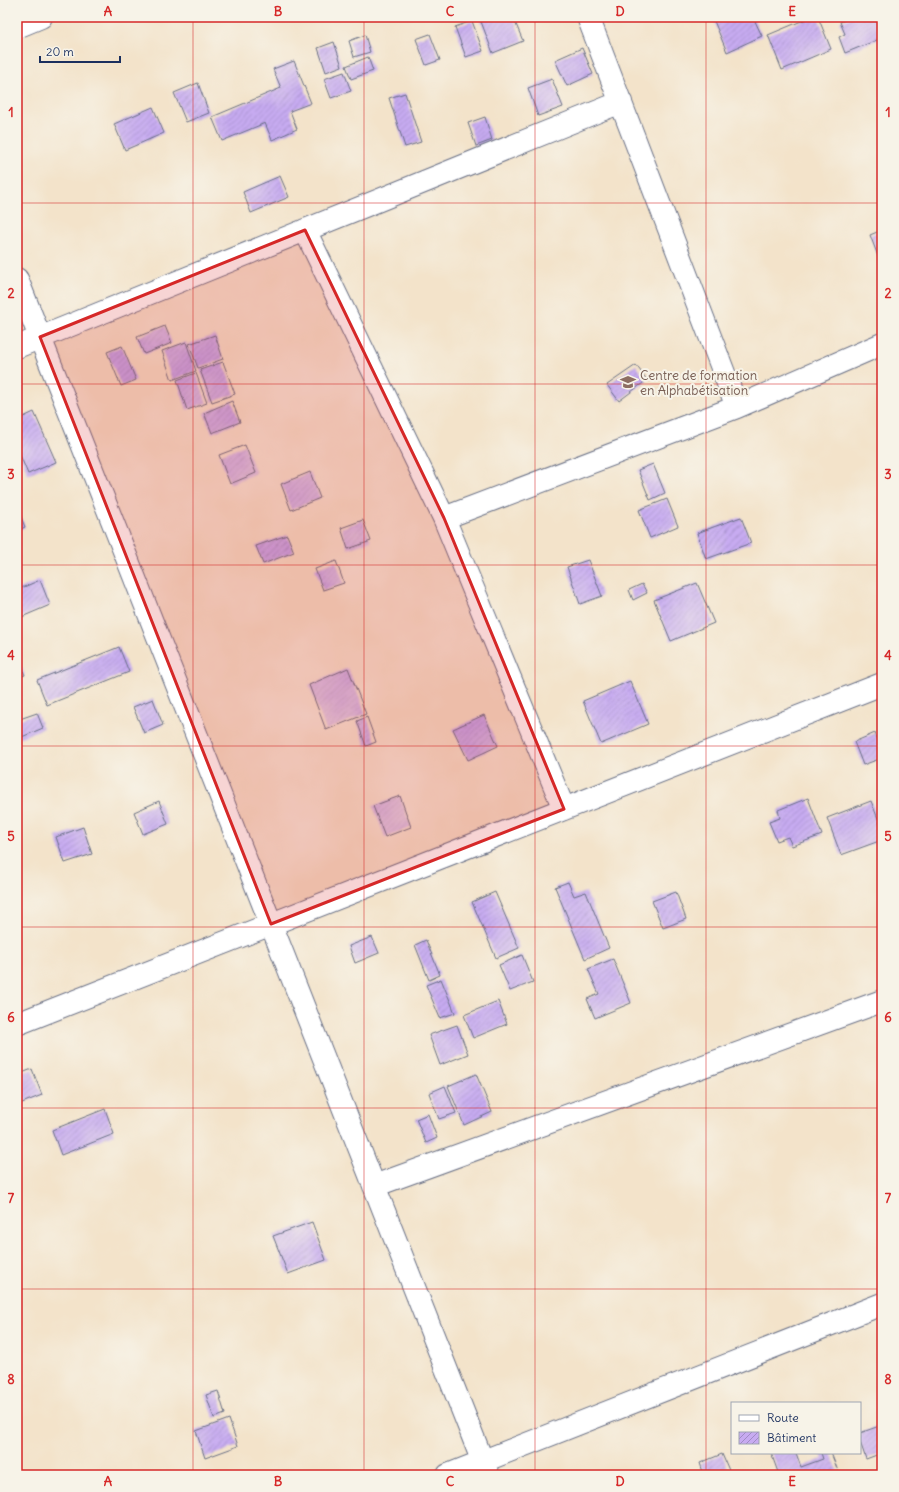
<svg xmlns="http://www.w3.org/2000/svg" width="899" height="1492" font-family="Delius,sans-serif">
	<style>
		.building { fill: url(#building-hatch) }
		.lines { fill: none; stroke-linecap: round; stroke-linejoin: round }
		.minor-casing { stroke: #676e84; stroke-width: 24 }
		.minor { stroke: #fff; stroke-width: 22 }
		.marked { fill: #d62828; fill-opacity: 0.2; stroke: #d62828; stroke-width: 3; stroke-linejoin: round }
		.grid { fill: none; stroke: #d62828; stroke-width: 1; stroke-opacity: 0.55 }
		.labels { text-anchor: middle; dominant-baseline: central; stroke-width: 4; stroke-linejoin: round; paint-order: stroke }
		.education-label { font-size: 13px; fill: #785e54; stroke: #f7f3e8; text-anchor: start }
		.neatline { fill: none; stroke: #d62828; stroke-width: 1.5 }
		.grid-label { font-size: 13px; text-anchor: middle; font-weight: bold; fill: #d62828 }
	</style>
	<defs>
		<pattern id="building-hatch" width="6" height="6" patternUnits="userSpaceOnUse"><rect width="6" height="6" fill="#c7abf1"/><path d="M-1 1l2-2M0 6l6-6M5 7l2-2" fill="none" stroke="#a18cc6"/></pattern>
	</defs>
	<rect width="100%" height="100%" fill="#f7f3e8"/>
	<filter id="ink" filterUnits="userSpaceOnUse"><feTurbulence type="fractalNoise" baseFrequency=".025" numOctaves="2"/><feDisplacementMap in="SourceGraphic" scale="8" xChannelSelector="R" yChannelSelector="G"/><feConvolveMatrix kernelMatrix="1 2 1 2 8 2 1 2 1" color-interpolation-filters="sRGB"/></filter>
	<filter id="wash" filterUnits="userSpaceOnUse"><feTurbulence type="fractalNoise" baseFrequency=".012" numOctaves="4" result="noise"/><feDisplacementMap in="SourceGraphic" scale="16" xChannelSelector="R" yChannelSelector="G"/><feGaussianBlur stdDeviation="0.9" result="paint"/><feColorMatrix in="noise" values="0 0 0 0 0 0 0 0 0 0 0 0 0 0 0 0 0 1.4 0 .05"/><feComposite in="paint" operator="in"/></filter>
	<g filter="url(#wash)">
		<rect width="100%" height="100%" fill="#f3e3ca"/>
		<g id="blocks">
			<path class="building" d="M485,17H513L523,41L493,53L480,19Z
				M722,17H753L762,36L727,52L714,21Z
				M811,17H818L831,49L782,70L768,35Z
				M852,17H881L882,38L845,53L839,37L845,34L840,22Z
				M472,21L483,51L466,57L455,27Z
				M430,34L440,60L426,65L416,39Z
				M365,35L370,52L354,57L349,41Z
				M334,42L342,66L326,72L318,48Z
				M582,48L593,74L567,86L555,60Z
				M368,57L373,71L351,79L346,66Z
				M294,61L311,103L290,111L297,129L272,140L265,123L222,141L212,117L281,88L273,69Z
				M344,72L351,91L331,98L324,79Z
				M552,79L563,107L538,116L528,88Z
				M198,83L209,113L186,122L174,93Z
				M405,93L421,142L405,147L389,98Z
				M153,107L164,133L125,150L114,124Z
				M485,117L492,140L476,146L468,123Z
				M280,176L289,197L251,213L243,192Z
				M882,230V264H881L870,235Z
				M165,326L172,343L144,354L137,337Z
				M215,335L223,359L198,368L189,344Z
				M186,342L196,371L172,380L162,351Z
				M122,346L136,380L121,386L107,352Z
				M223,362L235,394L212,402L200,370Z
				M636,365L647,380L619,401L607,385Z
				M196,373L207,403L187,410L177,380Z
				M232,401L240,422L212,433L204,413Z
				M34,412L56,462L28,474L17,448V420Z
				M245,445L256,473L230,484L219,455Z
				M653,464L665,493L650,500L638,470Z
				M310,472L320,498L291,510L281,484Z
				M667,499L678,526L650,538L639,510Z
				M17,507L25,527L17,531Z
				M741,517L751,543L706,559L697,533Z
				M363,520L371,541L348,549L341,528Z
				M287,535L294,552L263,564L256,546Z
				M588,560L602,596L580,604L567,567Z
				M336,561L344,583L323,590L315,569Z
				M40,580L50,605L17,619V590Z
				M697,583L714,623L671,641L654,600Z
				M642,584L647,593L633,600L629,590Z
				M119,647L129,672L47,705L37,680Z
				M17,657L25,675L17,678Z
				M348,668L366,714L326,730L309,685Z
				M630,681L648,724L601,744L583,701Z
				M153,699L163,725L144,733L133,707Z
				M37,713L43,728L17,739V720Z
				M484,715L498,746L468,760L453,729Z
				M367,717L376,742L366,746L357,721Z
				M875,733L882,751V758L863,765L854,742Z
				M400,796L411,827L385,837L373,806Z
				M808,798L822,835L792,846L788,837L777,841L769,822L780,818L778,810Z
				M159,801L168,824L143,834L134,812Z
				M871,801L882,829V840L841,855L827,818Z
				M83,827L92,854L65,863L56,837Z
				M568,882L574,896L586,892L609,948L585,959L555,887Z
				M495,892L519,948L496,958L472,902Z
				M676,892L686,919L663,928L652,901Z
				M372,937L379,953L355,963L349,946Z
				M426,940L440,975L429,980L415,945Z
				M522,955L533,982L510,991L499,965Z
				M613,959L631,1003L595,1018L587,999L599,994L588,969Z
				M441,979L455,1013L440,1018L426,985Z
				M498,1001L507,1024L473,1038L464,1015Z
				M457,1025L468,1054L440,1065L429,1035Z
				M32,1069L42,1095L17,1105V1075Z
				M476,1074L492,1112L464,1125L448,1086Z
				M445,1086L456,1113L439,1119L429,1093Z
				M105,1109L114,1134L61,1155L52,1130Z
				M428,1114L437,1138L426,1143L416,1119Z
				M312,1222L326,1260L288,1274L273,1236Z
				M218,1391L225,1414L214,1418L206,1395Z
				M229,1419L238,1446L205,1458L196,1431Z
				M882,1425V1453L866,1459L860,1442V1433Z
				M771,1453H796L801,1467L823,1459L821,1453H831L838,1471L827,1475H779Z
				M722,1454L731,1475H704L700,1463Z"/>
		</g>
	</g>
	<g filter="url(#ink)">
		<use href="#blocks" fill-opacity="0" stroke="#676e84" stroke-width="1"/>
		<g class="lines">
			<defs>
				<path id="minor" d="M588,17L737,407
					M17,27L41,17
					M305,230L444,518L564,809
					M17,279L488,1475
					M17,347L621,102
					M444,518L737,407L882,344
					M17,1024L882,684
					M374,1186L882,1001
					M448,1475L882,1304"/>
			</defs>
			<use href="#minor" class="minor-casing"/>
			<use href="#minor" class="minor"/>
		</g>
	</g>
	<path class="marked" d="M305,230L444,518L564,809L271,924L40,337Z"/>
	<path class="grid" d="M193,17V1475M364,17V1475M535,17V1475M706,17V1475M17,203H882M17,384H882M17,565H882M17,746H882M17,927H882M17,1108H882M17,1289H882"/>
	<defs>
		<symbol id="school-bare" viewBox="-9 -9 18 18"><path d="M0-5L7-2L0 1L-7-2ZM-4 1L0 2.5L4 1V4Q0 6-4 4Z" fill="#8d6e63" stroke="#f7f3e8" stroke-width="2.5" paint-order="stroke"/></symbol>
	</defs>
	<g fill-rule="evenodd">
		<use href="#school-bare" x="617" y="371" width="22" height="22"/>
	</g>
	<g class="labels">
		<g class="education-label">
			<text x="640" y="375">Centre de formation<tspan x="640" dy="15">en Alphabétisation</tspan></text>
		</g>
	</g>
	<rect width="899" height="1492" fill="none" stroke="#f7f3e8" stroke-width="44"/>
	<rect x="731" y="1402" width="130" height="52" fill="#f7f3e8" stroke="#9fa5b1"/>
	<rect x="739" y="1415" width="20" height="6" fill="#ffffff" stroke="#9fa5b1"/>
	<text x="767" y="1422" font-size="12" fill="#1b2f5e">Route</text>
	<rect x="739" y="1432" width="20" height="12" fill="url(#building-hatch)" stroke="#9fa5b1"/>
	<text x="767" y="1442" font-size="12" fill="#1b2f5e">Bâtiment</text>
	<path d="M40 56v6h80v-6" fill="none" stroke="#1b2f5e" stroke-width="2"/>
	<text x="46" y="56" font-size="12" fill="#1b2f5e" stroke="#f7f3e8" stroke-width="3" paint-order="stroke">20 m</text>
	<rect x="22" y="22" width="855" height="1448" class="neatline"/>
	<g class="grid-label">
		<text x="108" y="16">A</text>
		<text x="278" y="16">B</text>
		<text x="450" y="16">C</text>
		<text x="620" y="16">D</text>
		<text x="792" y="16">E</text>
		<text x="11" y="117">1</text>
		<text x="888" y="117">1</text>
		<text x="11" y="298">2</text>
		<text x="888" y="298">2</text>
		<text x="11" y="479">3</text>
		<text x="888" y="479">3</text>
		<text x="11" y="660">4</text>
		<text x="888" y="660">4</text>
		<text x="11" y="841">5</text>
		<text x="888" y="841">5</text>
		<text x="11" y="1022">6</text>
		<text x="888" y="1022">6</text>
		<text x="11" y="1203">7</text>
		<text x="888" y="1203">7</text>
		<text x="11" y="1384">8</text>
		<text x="888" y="1384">8</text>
		<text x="108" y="1486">A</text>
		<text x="278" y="1486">B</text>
		<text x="450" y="1486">C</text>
		<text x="620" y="1486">D</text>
		<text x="792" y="1486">E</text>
	</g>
</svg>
